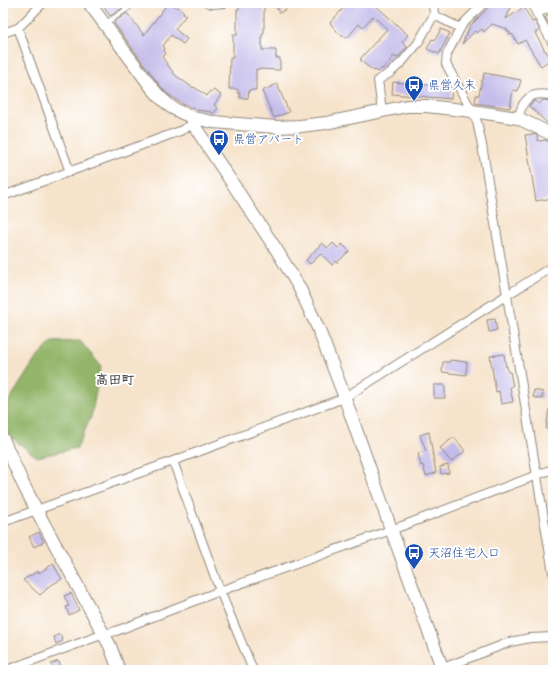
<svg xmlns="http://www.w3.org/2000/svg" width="556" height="673" font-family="'Comic Neue','Klee One',sans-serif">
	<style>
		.forest { fill: #92b569; stroke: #5e704a }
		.building { fill: #c4bcea }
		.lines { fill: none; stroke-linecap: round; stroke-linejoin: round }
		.lane-casing { stroke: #90877b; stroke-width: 5.5 }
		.street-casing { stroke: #90877b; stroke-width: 10 }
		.secondary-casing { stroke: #90877b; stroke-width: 14 }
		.lane { stroke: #fff; stroke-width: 4 }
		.street { stroke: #fff; stroke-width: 8 }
		.secondary { stroke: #fff; stroke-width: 12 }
		.labels { text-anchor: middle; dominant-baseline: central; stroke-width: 4; stroke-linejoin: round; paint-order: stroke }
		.transit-label { font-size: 12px; fill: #164399; stroke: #fff; text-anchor: start }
		.neighbourhood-label { font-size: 13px; font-weight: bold; fill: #2b2b2b; stroke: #fff }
	</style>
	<rect width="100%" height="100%" fill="#fff"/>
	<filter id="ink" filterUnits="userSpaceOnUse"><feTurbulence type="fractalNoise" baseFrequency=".025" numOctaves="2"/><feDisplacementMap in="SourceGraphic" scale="8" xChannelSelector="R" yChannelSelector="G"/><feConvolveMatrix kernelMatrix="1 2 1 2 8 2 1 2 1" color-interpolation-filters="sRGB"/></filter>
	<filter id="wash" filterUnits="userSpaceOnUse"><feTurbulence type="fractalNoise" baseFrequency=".012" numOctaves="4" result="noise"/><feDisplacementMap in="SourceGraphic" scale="16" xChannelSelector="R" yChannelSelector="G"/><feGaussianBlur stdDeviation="0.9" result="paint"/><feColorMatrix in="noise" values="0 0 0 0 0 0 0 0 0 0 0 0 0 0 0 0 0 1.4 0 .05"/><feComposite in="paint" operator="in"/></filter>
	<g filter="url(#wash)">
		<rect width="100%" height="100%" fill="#f6e3cb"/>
		<path class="forest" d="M80,341L101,366L91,417L77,448L37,457L8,435L7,404L35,360L52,342Z"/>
		<g id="blocks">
			<path class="building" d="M102,3H119L123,8L110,16Z
				M168,3H171L177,8L178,7L184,12L183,13L186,15L175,29L187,39L183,44L171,35L163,46L165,48L164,50L166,54L162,57L175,75L193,88L194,87L207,96L210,91L212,92L214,90L221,95L214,105L218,108L213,114L211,112L197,110L192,107L191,108L185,104L184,105L179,101H178L166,93L158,83L114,23H115L114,22L127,13L144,35Z
				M247,3H264V34H262V50H276V58H280V70L256,69V90H249L248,98H240V93H238V89H229L230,58H233V35H237V9H239V4H247Z
				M273,3H294L280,13Z
				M348,3H373L408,35L402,42L407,47L397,58L394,56L383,69L382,68L378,72L375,70L374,71L370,68L367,66L361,61L362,60L360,59L387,29L373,16L363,27L359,24L347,38L343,36H342L337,32V31L332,26V25L330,23Z
				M493,3H513L506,19L524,7L532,22L535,21L540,30L535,33L545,51H546L551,59L541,66L540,65L525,40L518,44L513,35L509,34L510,32L507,31V29L492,24L484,32L482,29L477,33L475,31L462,44L470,26Z
				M553,13V32L545,17Z
				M441,29L450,33L439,54L427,49L432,39L435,40Z
				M484,73L521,80L518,91L513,90L510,108L475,103L476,95H479L482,80H483Z
				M393,82L452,87L451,99L392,94Z
				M277,84L289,112L274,118L262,91Z
				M543,100L553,101V126L546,122L529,106L533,102L535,101L539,104Z
				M533,134L537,135L538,141L546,140L549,142L551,151L553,150V198L536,201L525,135Z
				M322,243L328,248L333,243L338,248L342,244L349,251L337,263L336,261L332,265L321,254L310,264L306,260Z
				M495,319L497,330L489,332L487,320Z
				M504,354L506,367L507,366L508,372H510L513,386L510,387L513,402L501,404L499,391L496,392L490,356Z
				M450,360L467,362L466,375L442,372L443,362H450Z
				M434,385H445V398H434Z
				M534,390L543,392L542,399L533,397Z
				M549,409H553V430L546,429Z
				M429,432L436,473L426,476L423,465L421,466L418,453L426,451L420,435Z
				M454,437L465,451L451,462L440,448Z
				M448,465L449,473L441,474L440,467Z
				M39,532L44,542L34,547L29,537Z
				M53,564L62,579L46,588L47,589L40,595L23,580L38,571L39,573Z
				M71,593L79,610L69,615L66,607L69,606L64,596Z
				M60,634L63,641L56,644L54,637Z
				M58,661L63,670H54L51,664Z"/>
		</g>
	</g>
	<g filter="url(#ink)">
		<use href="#blocks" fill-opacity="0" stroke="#90877b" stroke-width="1"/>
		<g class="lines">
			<defs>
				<path id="lane" d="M106,23L136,3"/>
				<path id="street" d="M208,3L212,4L225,3
					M484,3L462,25L447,54L446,64L472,111L477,122L482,145L553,573
					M531,3L553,44
					M537,13L553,6
					M434,15L460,28
					M18,28L70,172
					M3,33L18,28L43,3
					M382,111L378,80L390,73L402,62L418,43L434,15L433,3
					M518,118C520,113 521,107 524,103C530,93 543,93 553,96
					M3,196L180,131L193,124
					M173,461L220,591L253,670
					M3,522L173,461L344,398L553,266
					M7,670L104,634L116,631L220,591L402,526L553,469
					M438,670L510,642L530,638L553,637"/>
				<path id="secondary" d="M89,3L152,88L161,98L171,107L182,113L194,118L213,122L276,127L300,126L326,123L407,106H426L472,111L518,118L553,135
					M194,118L193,124L276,249L299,287L318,328L342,390L391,529L443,670
					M3,439L23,484L36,509L110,646L119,670"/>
			</defs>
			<use href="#lane" class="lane-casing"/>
			<use href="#street" class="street-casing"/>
			<use href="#secondary" class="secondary-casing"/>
			<use href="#lane" class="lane"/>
			<use href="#street" class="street"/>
			<use href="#secondary" class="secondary"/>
		</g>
	</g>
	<defs>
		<symbol id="bus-pin" viewBox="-11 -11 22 30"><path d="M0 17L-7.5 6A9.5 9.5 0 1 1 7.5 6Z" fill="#1a4fb4" stroke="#fff"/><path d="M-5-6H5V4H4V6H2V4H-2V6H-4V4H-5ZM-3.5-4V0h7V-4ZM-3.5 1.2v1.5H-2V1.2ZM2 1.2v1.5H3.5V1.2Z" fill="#fff"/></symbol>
	</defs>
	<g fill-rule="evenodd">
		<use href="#bus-pin" x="403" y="74" width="22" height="30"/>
		<use href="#bus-pin" x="208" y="128" width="22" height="30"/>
		<use href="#bus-pin" x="403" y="542" width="22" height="30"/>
	</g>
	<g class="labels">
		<g class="transit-label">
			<text x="428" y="85">県営久末</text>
			<text x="233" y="139">県営アパート</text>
			<text x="428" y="553">天沼住宅入口</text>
		</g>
		<g class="neighbourhood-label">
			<text x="115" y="379">高田町</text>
		</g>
	</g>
	<rect width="556" height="673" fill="none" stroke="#fff" stroke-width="16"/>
</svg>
